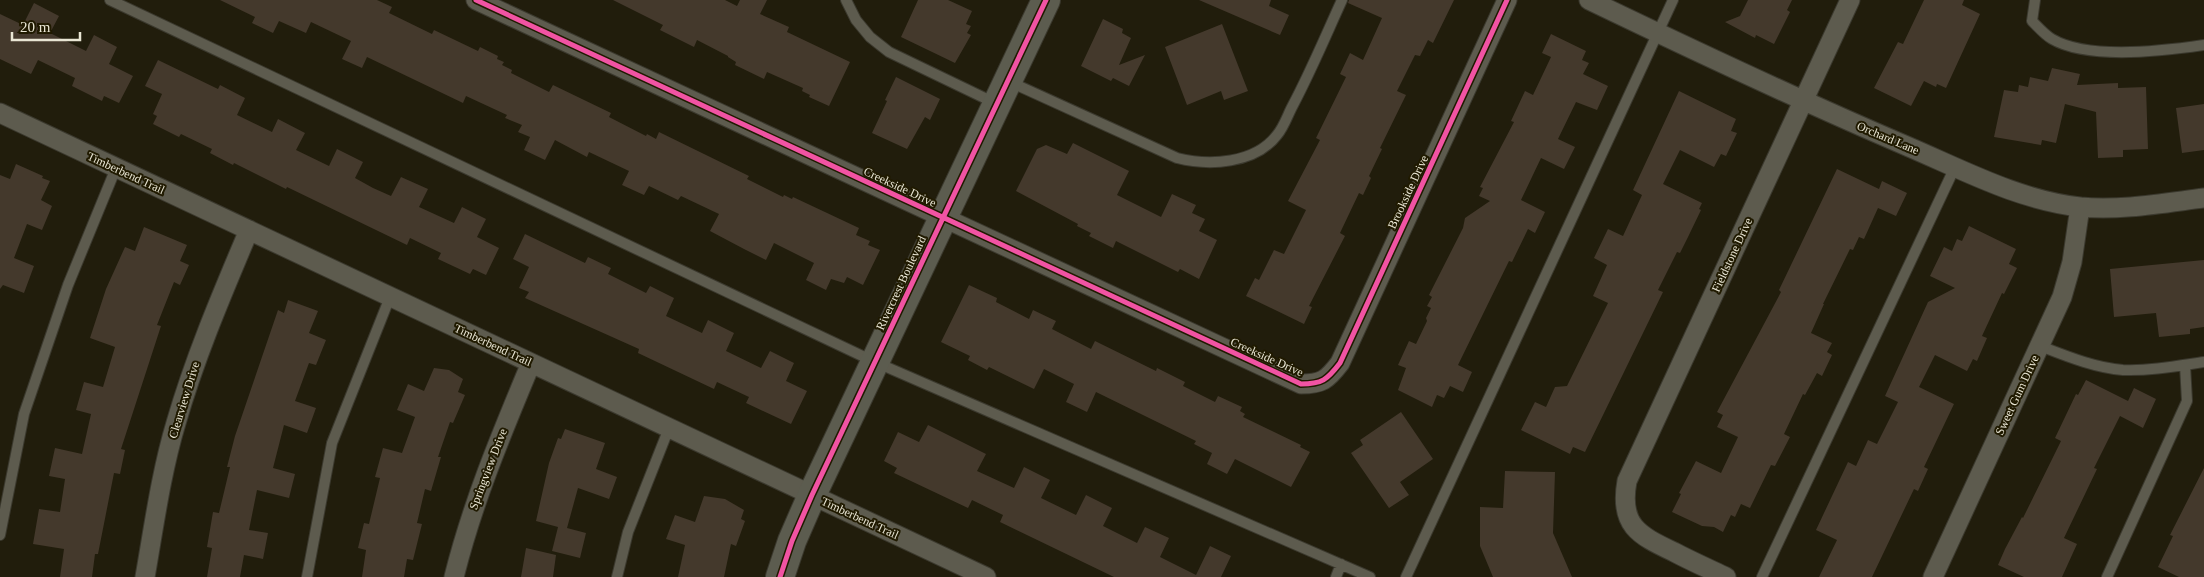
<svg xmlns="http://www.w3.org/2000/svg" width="2204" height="577" font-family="Georgia,serif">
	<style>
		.building { fill: #44392c }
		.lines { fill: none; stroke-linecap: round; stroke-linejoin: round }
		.lane-casing { stroke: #3b392e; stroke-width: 12 }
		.street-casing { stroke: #3b392e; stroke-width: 21 }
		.secondary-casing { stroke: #3b392e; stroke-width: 30 }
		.lane { stroke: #5d5b4e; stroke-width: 10 }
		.street { stroke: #5d5b4e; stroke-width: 19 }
		.secondary { stroke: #5c5c4f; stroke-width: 28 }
		.cycleway-casing { stroke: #201a00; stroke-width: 8 }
		.cycleway { stroke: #f153a3; stroke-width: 5 }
		.labels { text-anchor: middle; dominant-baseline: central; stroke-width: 4; stroke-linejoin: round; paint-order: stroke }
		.street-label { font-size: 12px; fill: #e9e6d4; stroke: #201a00 }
	</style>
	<rect width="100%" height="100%" fill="#211d0c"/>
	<path class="building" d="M220,0H377L392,7L389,13L432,34L434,30L478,51L480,47L498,56L497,59L504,62L502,65L512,70L511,73L549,92L553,85L611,113L609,117L646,136L647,134L656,139L659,132L749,176L747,179L783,197L784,195L792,199L793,197L859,228L856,235L870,241L868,245L880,250L863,285L847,277L844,283L831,279L826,290L806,280L814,263L774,243L766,260L744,249L710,231L719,214L681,196L678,200L649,186L644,195L622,185L629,171L589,152L587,157L555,140L545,160L524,150L530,137L518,132L522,125L505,118L507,115L466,96L463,103L367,57L362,68L342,59L351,41L311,22L306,33L279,21L273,33L252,23L255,17Z
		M613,0H725L737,6L740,0H767L760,14L789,27L787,32L850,62L829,106L809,97L810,95L802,91L803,88L767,72L764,79L735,65L736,62L728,57V56L697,40L694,47L660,30L663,25Z
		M918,0H948L972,11L966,24L971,26L967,33L971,35L955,63L901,37Z
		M1199,0H1271L1269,6L1289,15L1280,35Z
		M1349,0H1454L1433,43L1428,40L1420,56L1415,55L1397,91L1406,95L1380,148L1382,149L1369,176L1371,178L1363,195L1359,193L1340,233L1345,236L1309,306L1312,307L1304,324L1246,296L1255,278L1259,280L1274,250L1284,254L1306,210L1288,201L1320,140L1316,138L1346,77L1340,74L1350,53L1363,60L1382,18L1348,3Z
		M1748,0H1792L1787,10L1790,12L1774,44L1756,35L1755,38L1725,22L1740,16Z
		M1924,0H1964L1962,5L1980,14L1946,88L1937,84L1936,87L1924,81L1911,106L1874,88L1898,42L1903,44Z
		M34,3L59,16L50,33L86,51L94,35L117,47L109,64L133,76L119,103L104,96L102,101L72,86L75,78L38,60L31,74L0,59V14L23,25Z
		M1103,19L1123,29L1122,33L1131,38L1119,65L1145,55L1129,86L1113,78L1111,81L1081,66Z
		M1222,24L1248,91L1224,100L1221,91L1187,105L1165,47Z
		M1551,34L1586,51L1582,60L1589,63L1583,74L1608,86L1597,110L1576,102L1558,139L1575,147L1564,169L1541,158L1521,200L1545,212L1535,233L1528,229L1512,262L1509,261L1458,365L1472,372L1463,392L1450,386L1444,398L1437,395L1432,407L1398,390L1406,368L1398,365L1409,341L1416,344L1427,321L1426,318L1431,308L1427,306L1432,297L1429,295L1463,228L1465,218L1490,201L1479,196L1483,188L1480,187L1514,122L1511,121L1525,91L1533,95L1551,57L1542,53Z
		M158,60L218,89L220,85L245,98L237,115L272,132L278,119L305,133L296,150L329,166L337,149L363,162L355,178L373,188L391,196L401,177L428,189L419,207L454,223L462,207L486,219L477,237L499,248L486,275L473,269L470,274L438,259L441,253L410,238L407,245L287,187L286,189L234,163L233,165L210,153L212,149L181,134L179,137L153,124L157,116L153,114L162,94L145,86Z
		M2052,68L2080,74L2077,85L2118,83V88L2146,87L2148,149L2123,150V157L2098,158L2096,112L2065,104L2056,143L2042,140L2041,145L1994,137L2004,90L2018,92L2019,85L2028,87L2030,77L2048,81Z
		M896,77L940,99L930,120L925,117L907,149L872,133L887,101L885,100Z
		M1679,91L1736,119L1731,131L1737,133L1726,156L1721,154L1714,167L1680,150L1663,184L1702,203L1699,209L1701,210L1688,237L1680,253L1677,252L1658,290L1663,292L1585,452L1573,447L1570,454L1521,430L1535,402L1546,407L1555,387L1567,386L1608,303L1593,296L1607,265L1594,258L1608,229L1623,236L1642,195L1633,190Z
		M2204,104V150L2182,153L2176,108Z
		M1073,143L1129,171L1117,195L1161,217L1172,194L1196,205L1192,213L1205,219L1199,231L1217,240L1199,279L1180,269L1178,272L1116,241L1113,248L1089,236L1091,233L1077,226L1078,224L1016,191L1037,149L1046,145L1067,154Z
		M16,164L43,176L42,178L50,181L41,200L52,206L42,230L27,224L14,258L34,266L24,293L3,285L0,289V175L10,179Z
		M1837,169L1879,189L1882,181L1907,193L1896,216L1878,208L1864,239L1859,237L1853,250L1850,249L1823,304H1824L1811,333L1832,343L1827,352L1832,355L1822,376L1817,373L1805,395L1803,394L1784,434L1790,437L1775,466L1771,465L1750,508L1741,504L1735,517L1731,515L1723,532L1714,527L1702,526L1672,512L1681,494L1679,493L1696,461L1721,473L1738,437L1717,427L1723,415L1717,412L1781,292L1779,290Z
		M1969,226L2016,249L2009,264L2017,268L2004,294L2002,293L1982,336L1987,338L1977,361L1973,359L1967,371L1935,355L1919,387L1954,404L1924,467L1928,469L1918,491L1914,489L1872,577H1819L1837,540L1816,530L1848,462L1856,466L1868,440L1877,444L1898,402L1885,396L1928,302L1955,288L1930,276L1944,247L1952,251L1957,239L1962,241Z
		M144,227L187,245L180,261L189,265L180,285L174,282L157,325L161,326L121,449L125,450L120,474L114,473L98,554H95L92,577H60L64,549L33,544L39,509L60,512L65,479L49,476L55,448L82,454L91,414L76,410L84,382L103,387L115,347L90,338L106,289L125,247L135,251Z
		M525,234L585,263L588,257L611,268L608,274L646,293L650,286L674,298L666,316L702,333L708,320L734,333L726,351L761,368L770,351L794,363L786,381L807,391L791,424L746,403L749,397L717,382L714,389L638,353L639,349L525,298L529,292L519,288L529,267L513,259Z
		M2204,260V327L2190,329V334L2159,337L2156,313L2114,317L2110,269Z
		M969,285L997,298L996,302L1029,319L1033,310L1056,321L1052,329L1091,349L1095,341L1156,371L1157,368L1185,382L1183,386L1215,402L1218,396L1242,407L1240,411L1245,414L1243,417L1301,445L1300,447L1310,452L1291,487L1235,459L1227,474L1207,464L1212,453L1194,444L1196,441L1096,392L1087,412L1066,402L1074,384L1044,369L1034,389L989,367L987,370L968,360L970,356L941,342Z
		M288,300L318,311L309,333L326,340L316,365L309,363L295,401L316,408L307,433L284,425L273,468L295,474L289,498L257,490L249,530L268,533L263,559L244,555L240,577H207L212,548L207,547L213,512L219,513L230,467H227L235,436L278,310L284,313Z
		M434,368L449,370L463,379L458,392L465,395L453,423L450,422L438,457H441L431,491L425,489L417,523L422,524L413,560L407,559L404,577H362L366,550L358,548L364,523L369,524L380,478L375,477L383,448L402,453L415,417L397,410L408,384L424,391Z
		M2086,380L2128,401L2134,388L2156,399L2143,428L2120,416L2094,468L2097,469L2064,538L2077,544L2062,577H2024L1998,565L2005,549L2022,517L2023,518L2061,441L2055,438L2076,394L2078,395Z
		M1401,412L1433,459L1400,482L1409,495L1389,508L1351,453L1363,445L1360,440Z
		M928,425L986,454L977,471L1014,488L1024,467L1050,480L1041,498L1076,515L1086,495L1112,508L1103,526L1137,543L1145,527L1169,538L1160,557L1196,575L1210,546L1231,556L1221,577H1114L1000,522L1003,515L972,500L968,508L894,473L897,468L884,461L898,432L919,442Z
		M565,429L605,443L596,469L617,477L609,499L578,488L567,528L586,533L580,558L552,551L558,527L536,521L549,463L558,438L561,439Z
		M2204,468V577H2179L2158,567L2173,536L2170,535Z
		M1505,471L1555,472L1553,533L1572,577H1493L1480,546V507L1503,508Z
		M704,496L725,499L744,510L741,519L745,521L736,546L731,544L724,577H678L685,545L666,539L675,515L695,522Z
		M526,548L556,555L553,577H521Z"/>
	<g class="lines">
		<defs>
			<path id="lane" d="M110,0L875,362L1370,577
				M846,0L856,20L870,37L889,52L995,103
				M2035,0L2032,21C2038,27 2045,35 2052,39C2088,60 2164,51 2204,45
				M1008,81L1177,158C1209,166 1255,164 1277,135C1284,127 1288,114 1293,105C1311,71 1326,35 1342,0
				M2040,346C2066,356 2095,368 2123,370C2150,371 2177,366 2204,362
				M0,535L24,414L68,285L116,168
				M307,577L332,443L390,297
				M617,577L628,532L669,428
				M1336,577L1341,564
				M1406,577L1673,0
				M1762,577L1955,167
				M2107,577L2187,401L2185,365"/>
			<path id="street" d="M476,0L1301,384C1322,384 1327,380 1340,363L1507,0
				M1589,0C1695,51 1801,101 1909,147C1965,171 2019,200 2080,207C2120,211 2164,203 2204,198
				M0,113L986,577
				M145,577C154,526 161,473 176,423C195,357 222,294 249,230
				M454,577C473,501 501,435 531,363
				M1726,577C1709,569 1691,561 1674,552C1638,535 1619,525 1627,481L1850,0
				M1933,577L2062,297L2072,262L2080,207"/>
			<path id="secondary" d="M780,577L792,541L812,495L1046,0"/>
		</defs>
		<use href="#lane" class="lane-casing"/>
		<use href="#street" class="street-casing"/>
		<use href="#secondary" class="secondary-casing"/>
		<use href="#lane" class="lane"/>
		<use href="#street" class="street"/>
		<use href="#secondary" class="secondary"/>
		<defs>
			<path id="cycleway" d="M476,0L1301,384C1322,384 1327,380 1340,363L1507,0
				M780,577L792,541L812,495L1046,0"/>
		</defs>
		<use href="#cycleway" class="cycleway-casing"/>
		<use href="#cycleway" class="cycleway"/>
	</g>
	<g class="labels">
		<g class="street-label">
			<text transform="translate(1888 138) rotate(23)">Orchard Lane</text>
			<text transform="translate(126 173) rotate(25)">Timberbend Trail</text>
			<text transform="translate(900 187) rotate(25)">Creekside Drive</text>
			<text transform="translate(1408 192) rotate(-65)">Brookside Drive</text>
			<text transform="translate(1732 255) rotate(-65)">Fieldstone Drive</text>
			<text transform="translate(901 283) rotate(-65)">Rivercrest Boulevard</text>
			<text transform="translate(493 345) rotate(25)">Timberbend Trail</text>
			<text transform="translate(1267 357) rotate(24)">Creekside Drive</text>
			<text transform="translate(2017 395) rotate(-65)">Sweet Gum Drive</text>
			<text transform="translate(184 400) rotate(-73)">Clearview Drive</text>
			<text transform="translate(488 469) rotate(-69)">Springview Drive</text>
			<text transform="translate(860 518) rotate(25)">Timberbend Trail</text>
		</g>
	</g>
	<path d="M12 32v8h68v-8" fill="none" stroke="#e9e6d4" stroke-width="2.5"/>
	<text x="20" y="32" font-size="15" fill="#e9e6d4" stroke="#201a00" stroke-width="4" paint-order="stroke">20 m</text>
</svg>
